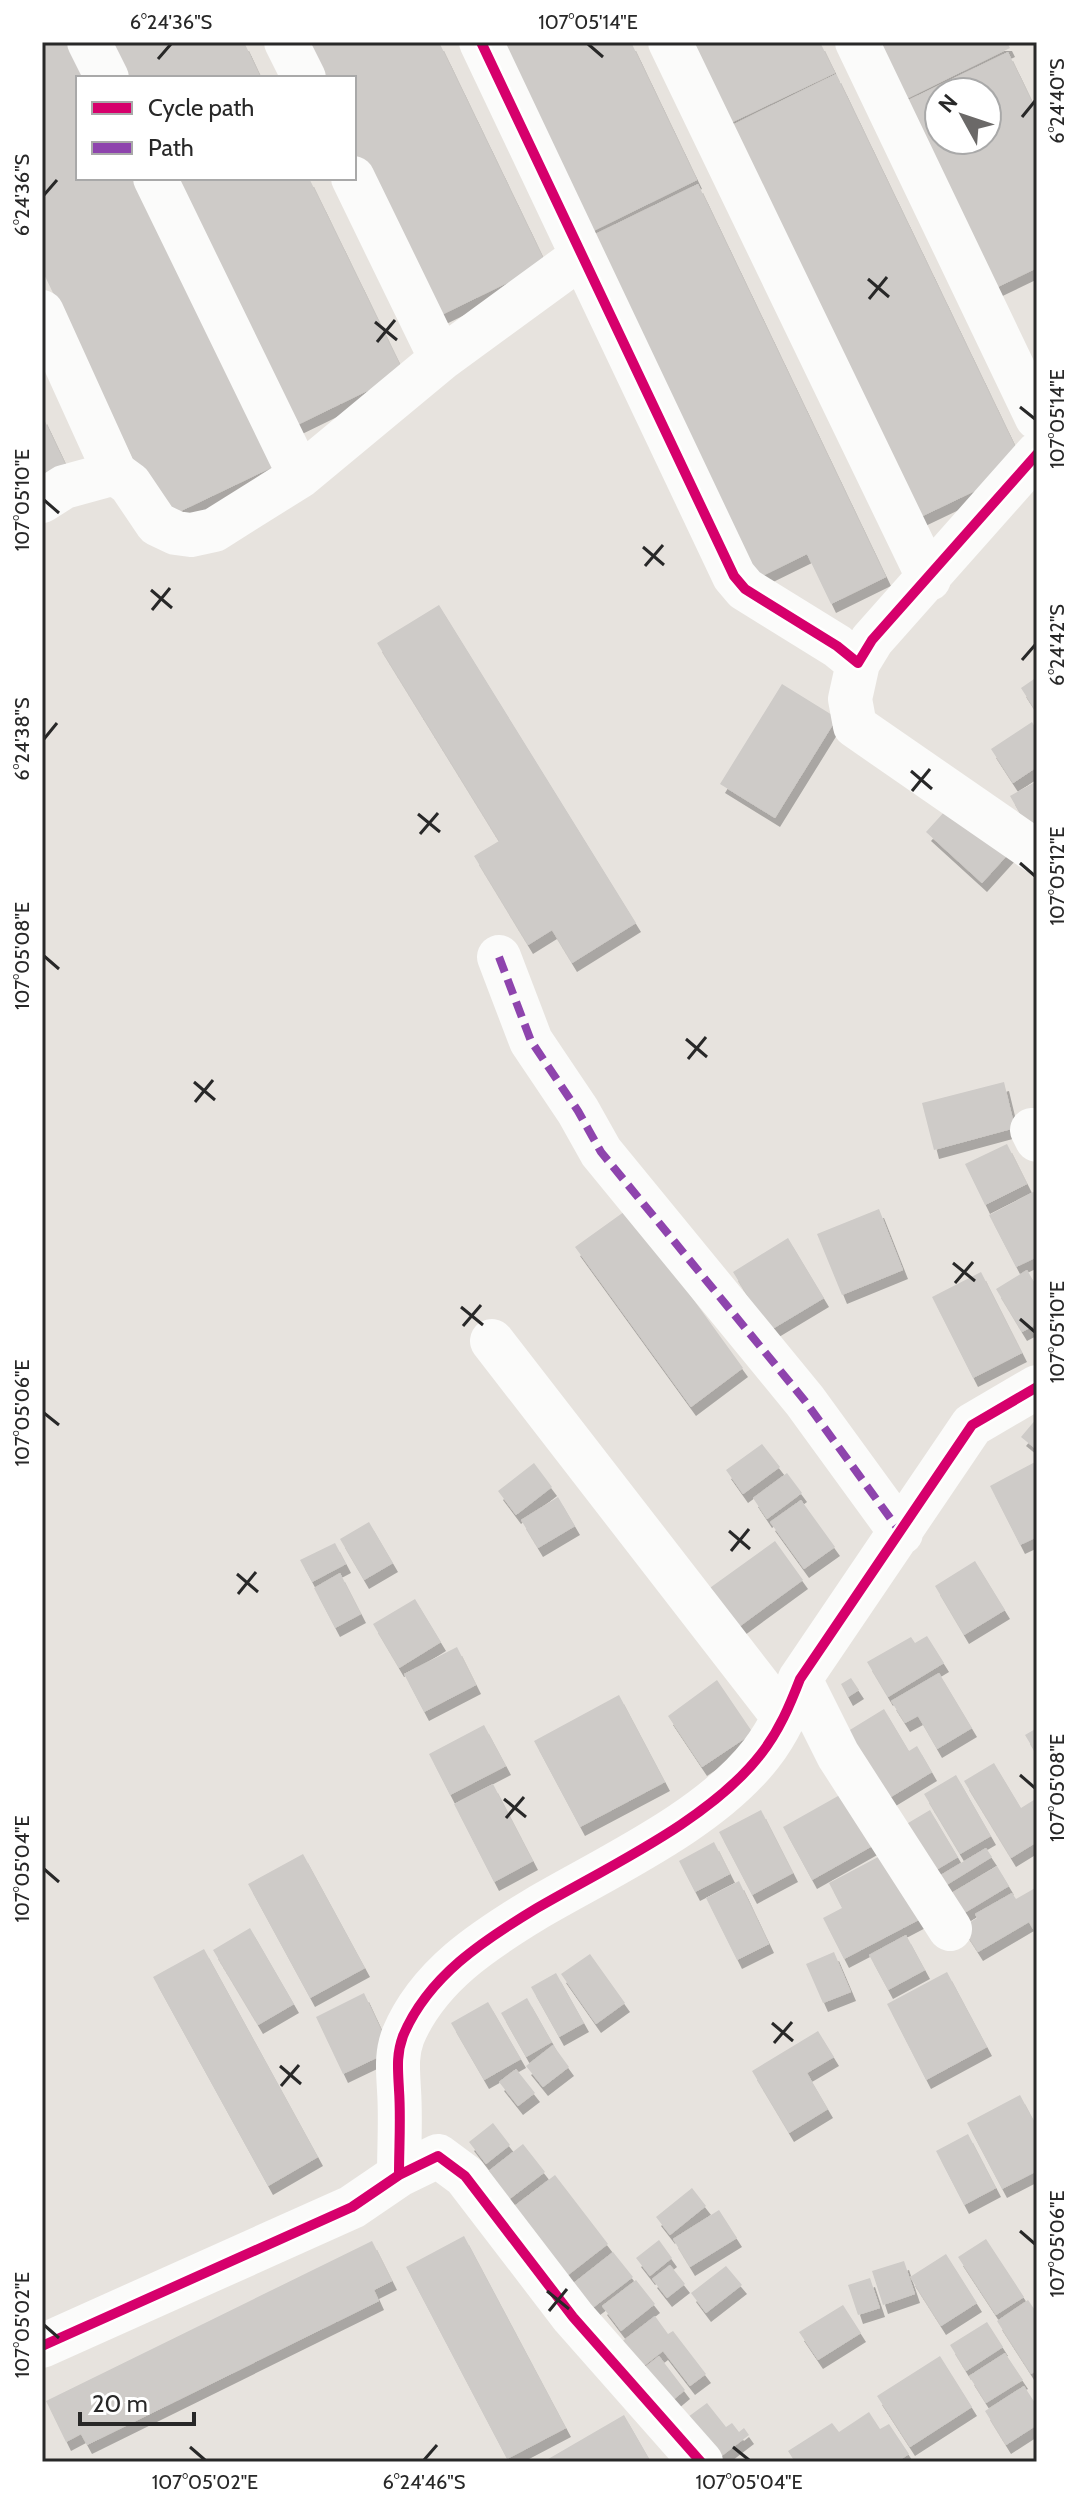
<svg xmlns="http://www.w3.org/2000/svg" width="1079" height="2504" font-family="Cabin,sans-serif">
	<style>
		.building { fill: #cecbc8; fill-rule: evenodd; filter: url(#shadow) }
		.lines { fill: none; stroke-linecap: round; stroke-linejoin: round }
		.minor { stroke: #fbfbfa; stroke-width: 44 }
		.quiet { stroke: #8e44ad; stroke-width: 8; stroke-dasharray: 16 8; stroke-linecap: butt }
		.cycleway-casing { stroke: #fff; stroke-width: 15 }
		.cycleway { stroke: #d6006c; stroke-width: 10 }
		.ticks { fill: none; stroke: #282828; stroke-width: 3 }
		.neatline { fill: none; stroke: #282828; stroke-width: 3 }
		.ticks-label { font-size: 20px; text-anchor: middle; fill: #282828 }
	</style>
	<defs>
		<filter id="shadow"><feDropShadow dx="5" dy="9" stdDeviation="0" flood-color="#0004"/></filter>
	</defs>
	<rect width="100%" height="100%" fill="#e7e3de"/>
	<path class="building" d="M42,42H74L91,78H78V178H139L277,465L162,520L42,270Z
		M103,42H244L261,78H120Z
		M298,42H439L546,264L431,320L354,159V78H315Z
		M490,42H631L697,180L583,236Z
		M678,42H820L835,73L720,128Z
		M866,42H1007L1010,48L896,104Z
		M1008,52L1037,112V268L983,294L894,107ZM939,92H987V140H939Z
		M836,74L1025,467L910,522L722,130Z
		M168,178H309L404,373L289,429Z
		M698,184L886,577L831,604L807,554L748,583L583,240Z
		M42,415L70,474L42,487Z
		M439,605L636,923L572,963L552,930L528,945L474,856L499,841L377,643Z
		M1037,677V713L1021,688Z
		M782,684L837,718L775,818L720,784Z
		M1032,722L1037,731V767L1013,783L991,749Z
		M1037,781V843L1010,796Z
		M955,800L1011,851L982,883L926,832Z
		M1004,1082L1015,1128L934,1150L922,1103Z
		M1007,1144L1027,1184L985,1205L965,1164Z
		M1037,1190V1257L1016,1267L989,1215Z
		M628,1209L743,1368L691,1407L575,1247Z
		M879,1209L903,1270L842,1295L817,1234Z
		M788,1238L824,1298L769,1331L733,1272Z
		M1027,1270L1037,1287V1324L1022,1332L996,1289Z
		M981,1272L1022,1353L973,1378L932,1297Z
		M1037,1418V1450L1021,1437Z
		M762,1444L780,1467L743,1494L726,1470Z
		M1037,1461V1537L1020,1545L990,1486Z
		M534,1463L552,1487L516,1515L498,1491Z
		M787,1473L802,1493L767,1519L753,1498Z
		M558,1497L575,1526L538,1548L521,1520Z
		M801,1500L835,1547L804,1569L770,1522Z
		M369,1522L393,1563L364,1580L340,1539Z
		M775,1541L803,1580L736,1629L707,1590Z
		M335,1543L346,1564L312,1582L300,1560Z
		M975,1561L1005,1610L964,1635L935,1586Z
		M340,1573L361,1614L335,1628L314,1588Z
		M415,1599L441,1642L399,1668L373,1624Z
		M927,1636L944,1663L888,1697L867,1662L911,1637L915,1643Z
		M457,1647L476,1685L424,1712L404,1674Z
		M939,1673L972,1728L937,1749L918,1716L905,1723L891,1701Z
		M851,1678L859,1690L848,1697L841,1684Z
		M717,1680L753,1733L702,1767L668,1716Z
		M619,1695L665,1782L580,1827L534,1741Z
		M884,1709L909,1751L917,1746L932,1772L881,1803L840,1736Z
		M484,1725L506,1766L450,1795L429,1754Z
		M1037,1728V1755L1025,1735Z
		M994,1763L1021,1808L1037,1798V1842L1011,1858L964,1781Z
		M956,1775L991,1836L960,1854L924,1794Z
		M493,1784L533,1861L494,1882L454,1804Z
		M854,1787L883,1840L812,1880L783,1827Z
		M761,1810L793,1873L752,1895L719,1832Z
		M930,1810L958,1857L921,1879L893,1832Z
		M714,1842L730,1874L695,1892L679,1861Z
		M897,1847L932,1913L844,1959L823,1918L842,1908L829,1883Z
		M986,1848L992,1857L940,1889L934,1879Z
		M303,1854L365,1968L310,1998L248,1884Z
		M997,1866L1009,1886L956,1918L943,1898Z
		M739,1881L769,1944L737,1960L706,1898Z
		M1037,1887V1936L1029,1922L978,1952L962,1927L977,1918L975,1914L1012,1893L1016,1899Z
		M250,1928L294,2004L258,2025L213,1950Z
		M906,1935L925,1970L888,1990L869,1955Z
		M204,1949L318,2157L268,2186L153,1977Z
		M834,1952L851,1992L823,2003L806,1964Z
		M590,1954L625,2003L596,2024L561,1974Z
		M947,1972L987,2047L926,2080L887,2004Z
		M556,1973L584,2023L559,2037L531,1987Z
		M364,1993L391,2051L343,2074L316,2017Z
		M527,1998L552,2042L526,2057L501,2013Z
		M488,2002L521,2059L484,2080L451,2023Z
		M818,2031L834,2057L807,2073L828,2109L789,2133L752,2071Z
		M553,2045L569,2067L543,2087L526,2066Z
		M516,2069L535,2093L518,2106L499,2082Z
		M1020,2095L1037,2127V2171L1002,2189L967,2123Z
		M493,2123L510,2145L486,2164L469,2142Z
		M968,2134L996,2188L964,2205L936,2151Z
		M523,2144L545,2172L507,2201L486,2173Z
		M555,2175L608,2244L568,2275L513,2207Z
		M692,2188L706,2206L670,2235L656,2217Z
		M719,2210L737,2238L690,2267L673,2239Z
		M464,2236L566,2428L507,2459L406,2267Z
		M986,2239L1024,2297L996,2315L958,2257Z
		M659,2240L672,2258L650,2276L636,2258Z
		M372,2241L392,2281L374,2290L379,2301L87,2445L81,2434L66,2442L46,2401Z
		M613,2252L633,2277L590,2310L571,2285Z
		M946,2254L977,2303L941,2326L910,2277Z
		M904,2261L915,2294L883,2305L872,2271Z
		M670,2265L685,2284L667,2298L652,2279Z
		M726,2266L742,2285L706,2313L691,2293Z
		M870,2278L880,2308L858,2315L848,2285Z
		M636,2280L655,2304L621,2331L602,2306Z
		M1028,2300L1037,2313V2370L1031,2374L997,2321Z
		M843,2305L861,2333L818,2360L799,2332Z
		M655,2316L668,2334L673,2331L706,2374L690,2386L663,2351L640,2369L620,2343Z
		M987,2322L1003,2347L966,2371L950,2345Z
		M1005,2353L1023,2380L986,2403L969,2376Z
		M659,2356L685,2390L667,2405L640,2371Z
		M940,2356L972,2407L910,2447L877,2396Z
		M1024,2386L1037,2406V2425L1006,2445L985,2411Z
		M707,2403L726,2427L732,2423L739,2432L744,2428L749,2435L719,2458L688,2417Z
		M869,2412L880,2429L889,2424L909,2454L897,2462H795L788,2451L832,2423L839,2432Z
		M624,2415L651,2462H543Z"/>
	<g class="lines">
		<path class="minor" d="M89,42L107,78
			M286,42L304,78
			M481,42L734,576L745,589L837,646L858,663L872,640L1037,454
			M670,42L929,579
			M857,42L1037,418
			M155,178L300,476
			M353,178L441,359
			M42,312L115,473
			M42,501L64,487L115,473L130,484L157,524L176,533L191,535L214,530L300,476L441,359L582,256
			M858,663L850,699L855,726L1037,852
			M499,957L531,1041L578,1111L601,1152L805,1401L901,1533
			M1032,1130L1037,1140
			M492,1341L784,1718
			M800,1679L838,1755L950,1929
			M399,2175C399,2147 401,2118 399,2090C398,2070 396,2055 403,2036C428,1976 484,1940 537,1908C609,1866 710,1820 761,1754C779,1731 790,1705 800,1679L972,1425L1037,1387
			M42,2346L352,2207L399,2175L438,2156L465,2176L573,2317L701,2462"/>
		<path class="quiet" d="M499,957L531,1041L578,1111L601,1152L805,1401L901,1533"/>
		<defs>
			<path id="cycleway" d="M481,42L734,576L745,589L837,646L858,663L872,640L1037,454
				M399,2175C399,2147 401,2118 399,2090C398,2070 396,2055 403,2036C428,1976 484,1940 537,1908C609,1866 710,1820 761,1754C779,1731 790,1705 800,1679L972,1425L1037,1387
				M42,2346L352,2207L399,2175L438,2156L465,2176L573,2317L701,2462"/>
		</defs>
		<use href="#cycleway" class="cycleway-casing"/>
		<use href="#cycleway" class="cycleway"/>
	</g>
	<path class="ticks" d="M588,44L603,57M158,59L171,44M1022,117L1035,101M44,195L57,180M868,279L889,297M869,299L887,277M375,322L397,340M377,342L395,320M1020,407L1035,419M44,500L59,513M643,547L664,565M645,566L663,545M151,590L172,608M152,610L170,588M1022,660L1035,645M44,739L57,723M911,771L932,789M912,791L930,769M418,814L440,832M420,834L438,813M1020,863L1035,876M44,956L59,969M686,1039L707,1057M688,1059L706,1037M194,1082L215,1100M195,1102L213,1080M953,1263L975,1281M955,1283L973,1262M461,1307L483,1325M1020,1319L1035,1332M463,1326L481,1305M44,1413L59,1425M729,1531L750,1549M731,1551L749,1529M237,1574L258,1592M238,1594L256,1572M1020,1775L1035,1788M504,1799L526,1817M506,1818L524,1797M44,1869L59,1882M772,2023L793,2041M774,2043L792,2022M280,2066L301,2084M281,2086L299,2065M1020,2231L1035,2244M547,2291L569,2309M549,2311L567,2289M44,2325L59,2338M190,2447L205,2460M733,2447L749,2460M424,2460L437,2445"/>
	<rect width="1079" height="2504" fill="none" stroke="#ffffff" stroke-width="88"/>
	<rect x="76" y="76" width="280" height="104" fill="#ffffff" stroke="#a9a9a9" stroke-width="2"/>
	<rect x="92" y="102" width="40" height="12" fill="#d6006c" stroke="#a9a9a9" stroke-width="2"/>
	<text x="148" y="116" font-size="24" fill="#282828">Cycle path</text>
	<rect x="92" y="142" width="40" height="12" fill="#8e44ad" stroke="#a9a9a9" stroke-width="2"/>
	<text x="148" y="156" font-size="24" fill="#282828">Path</text>
	<g transform="translate(963 116) rotate(310)"><circle r="38" fill="#ffffff" stroke="#a9a9a9" stroke-width="2"/>
	<path d="M0-6L14 30L0 20L-14 30Z" fill="#6b6968"/>
	<text y="-12" font-size="22" font-weight="bold" text-anchor="middle" fill="#282828">N</text>
	</g>
	<path d="M80 2412v12h114v-12" fill="none" stroke="#282828" stroke-width="4"/>
	<text x="92" y="2412" font-size="24" fill="#282828" stroke="#ffffff" stroke-width="6" paint-order="stroke">20 m</text>
	<rect x="44" y="44" width="991" height="2416" class="neatline"/>
	<g class="ticks-label">
		<text x="171" y="29">6°24'36"S</text>
		<text x="588" y="29">107°05'14"E</text>
		<text transform="translate(1057 101) rotate(-90)" y="7">6°24'40"S</text>
		<text transform="translate(22 195) rotate(-90)" y="7">6°24'36"S</text>
		<text transform="translate(1057 419) rotate(-90)" y="7">107°05'14"E</text>
		<text transform="translate(22 500) rotate(-90)" y="7">107°05'10"E</text>
		<text transform="translate(1057 645) rotate(-90)" y="7">6°24'42"S</text>
		<text transform="translate(22 739) rotate(-90)" y="7">6°24'38"S</text>
		<text transform="translate(1057 876) rotate(-90)" y="7">107°05'12"E</text>
		<text transform="translate(22 956) rotate(-90)" y="7">107°05'08"E</text>
		<text transform="translate(1057 1332) rotate(-90)" y="7">107°05'10"E</text>
		<text transform="translate(22 1413) rotate(-90)" y="7">107°05'06"E</text>
		<text transform="translate(1057 1788) rotate(-90)" y="7">107°05'08"E</text>
		<text transform="translate(22 1869) rotate(-90)" y="7">107°05'04"E</text>
		<text transform="translate(1057 2244) rotate(-90)" y="7">107°05'06"E</text>
		<text transform="translate(22 2325) rotate(-90)" y="7">107°05'02"E</text>
		<text x="205" y="2489">107°05'02"E</text>
		<text x="424" y="2489">6°24'46"S</text>
		<text x="749" y="2489">107°05'04"E</text>
	</g>
</svg>
